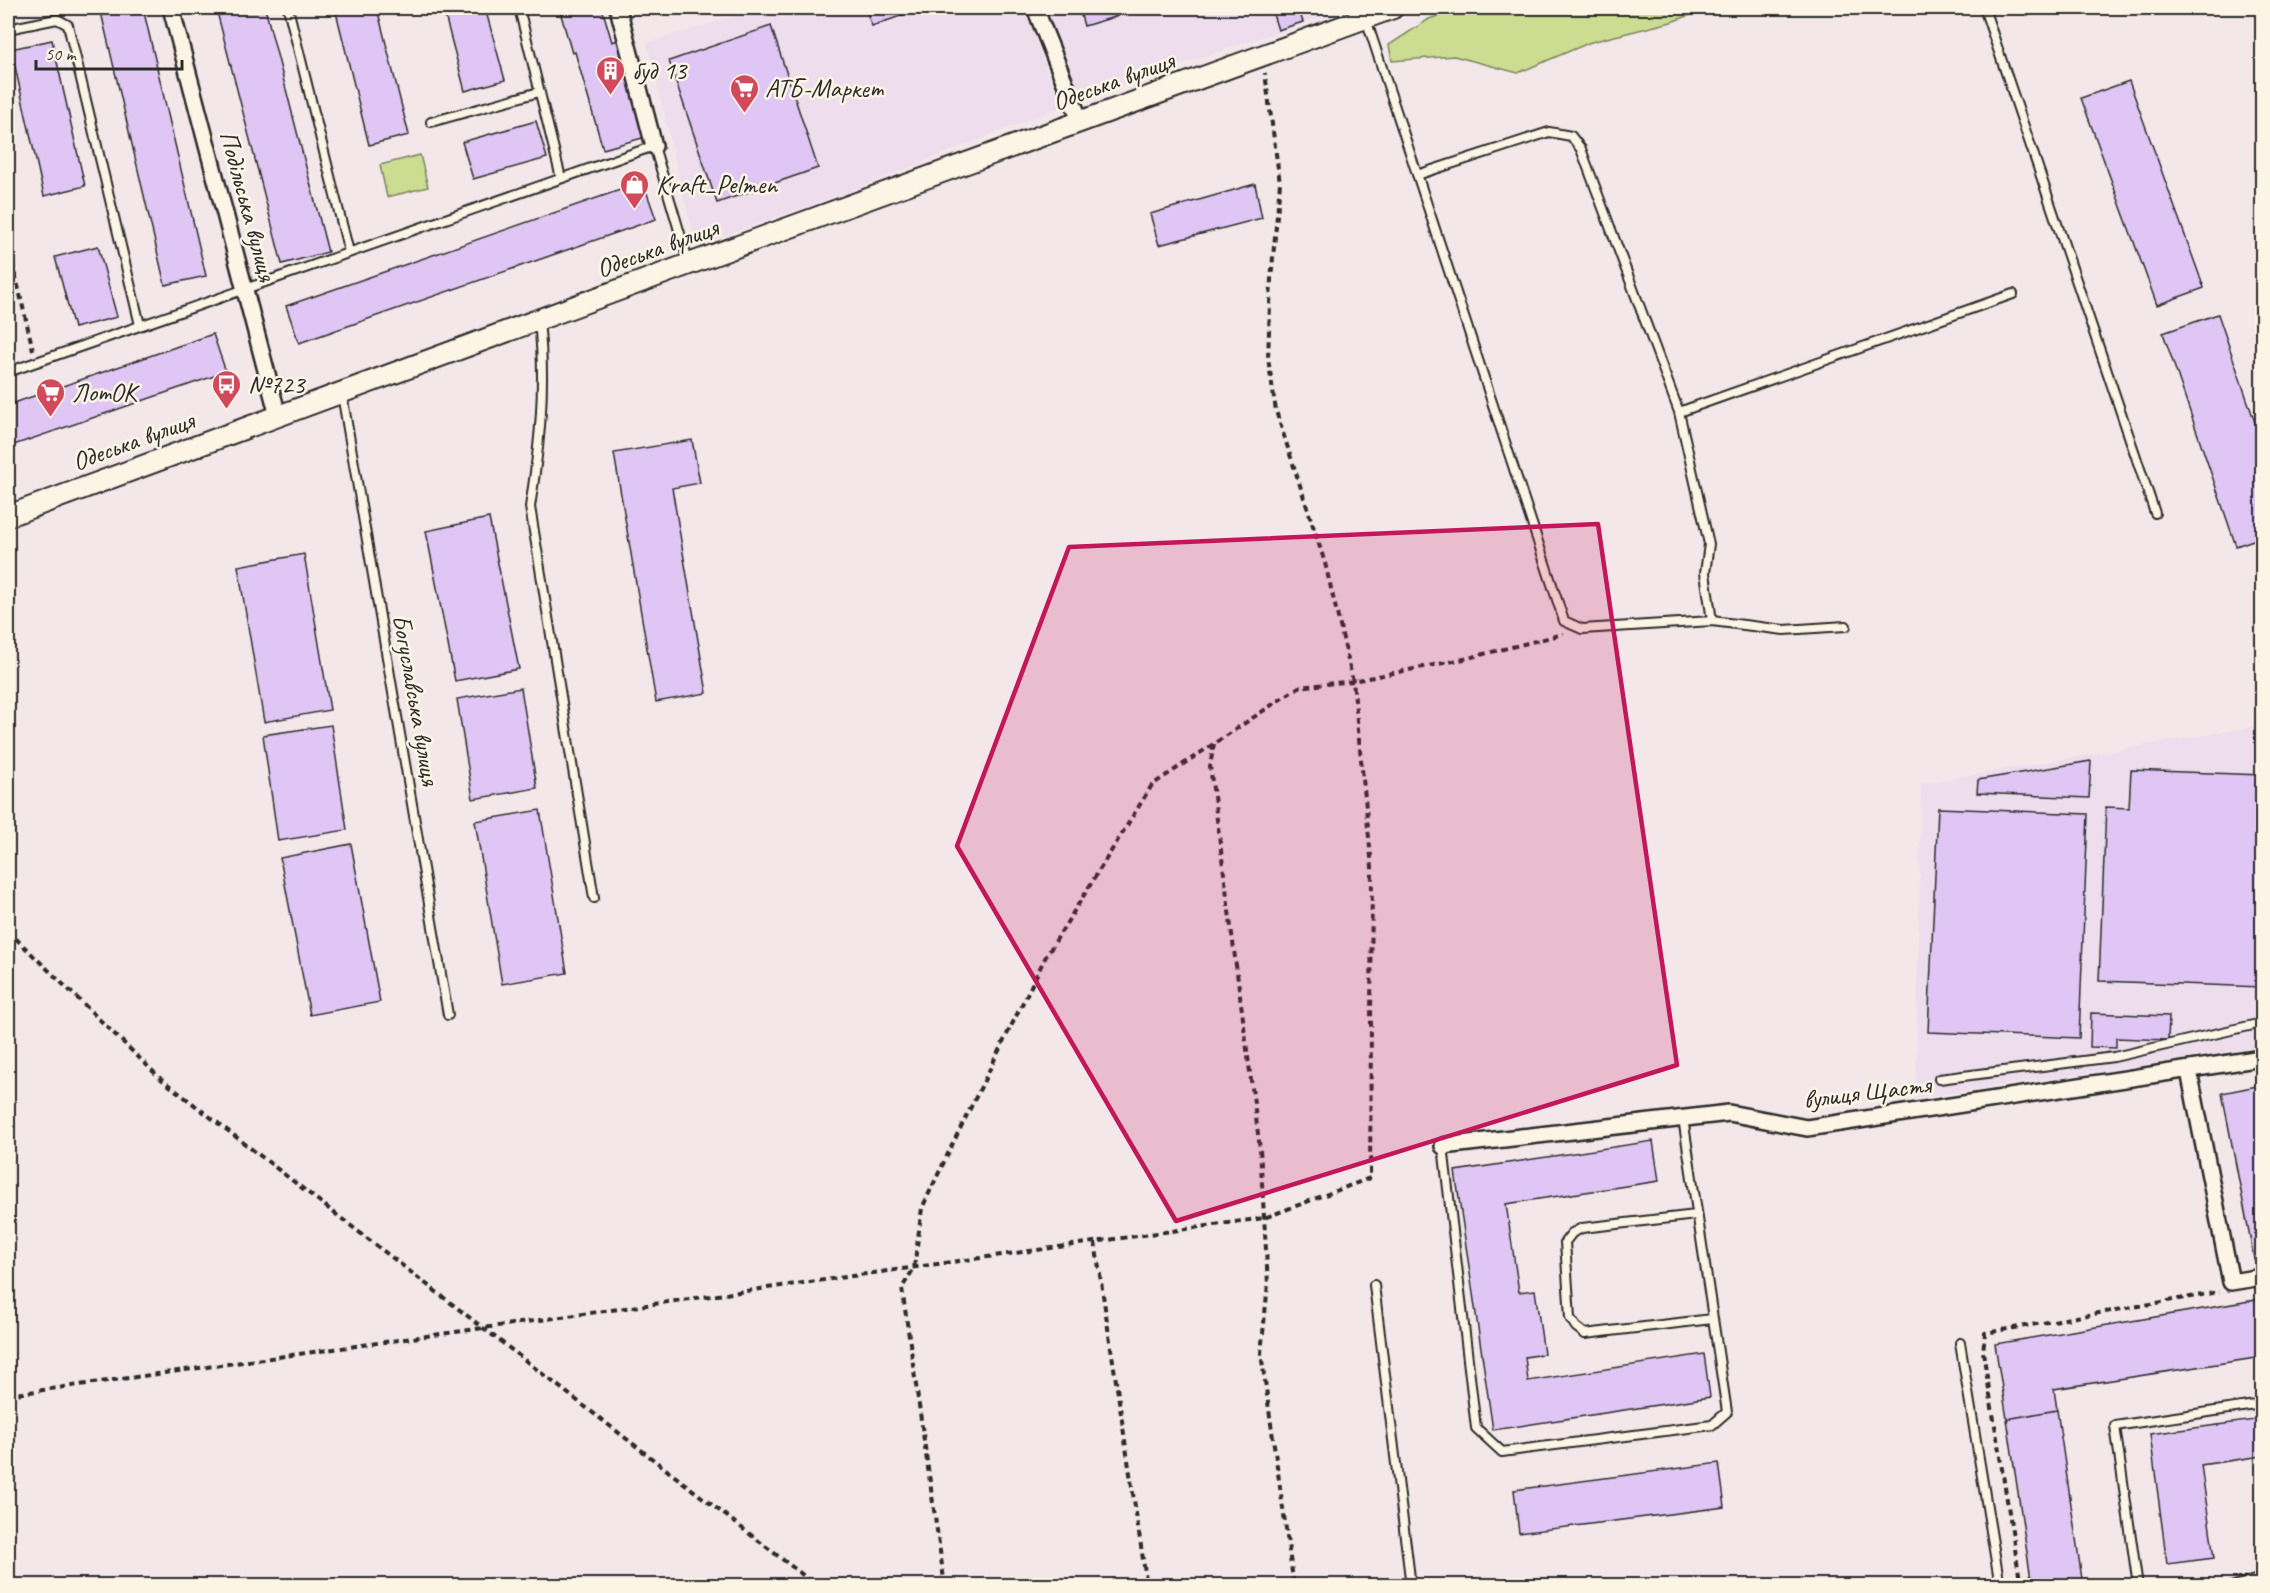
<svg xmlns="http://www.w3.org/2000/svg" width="2270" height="1593" font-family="Caveat,sans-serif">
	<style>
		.built { fill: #eddded }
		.green { fill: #ccdd92; stroke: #7c845e; stroke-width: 1.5 }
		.building { fill: #dfc6f5; stroke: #2b2b2b; stroke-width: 1.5 }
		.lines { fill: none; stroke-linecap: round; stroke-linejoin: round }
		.service-casing { stroke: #2b2b2b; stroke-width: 12 }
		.minor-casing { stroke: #2b2b2b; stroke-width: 20 }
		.tertiary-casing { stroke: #2b2b2b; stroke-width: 24 }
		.path { stroke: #2b2b2b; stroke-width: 4; stroke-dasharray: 6 4.5; stroke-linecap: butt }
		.service { stroke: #fcf5e5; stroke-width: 8 }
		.minor { stroke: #fcf5e5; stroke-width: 15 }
		.tertiary { stroke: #fcf5e5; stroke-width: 20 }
		.marked { fill: #c2185b; fill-opacity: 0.2; stroke: #c2185b; stroke-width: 4.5; stroke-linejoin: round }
		.labels { text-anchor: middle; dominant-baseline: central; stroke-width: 5; stroke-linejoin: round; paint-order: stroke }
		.poi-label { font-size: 26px; fill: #2b2b2b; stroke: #fcf5e5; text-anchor: start }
		.street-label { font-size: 26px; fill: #2b2b2b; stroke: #fcf5e5 }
	</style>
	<rect width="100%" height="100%" fill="#f3e7ea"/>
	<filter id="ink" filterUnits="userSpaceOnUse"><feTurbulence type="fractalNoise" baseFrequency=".0167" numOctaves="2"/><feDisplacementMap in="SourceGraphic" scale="12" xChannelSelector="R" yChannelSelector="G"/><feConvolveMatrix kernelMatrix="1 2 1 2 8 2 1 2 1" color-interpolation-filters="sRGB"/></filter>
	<g filter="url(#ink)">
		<path class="built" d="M762,8H777L781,18L806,8H1024L1061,107L847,192L698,245L688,213L647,43Z
			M1043,8H1348L1082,98Z
			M2262,725V1047L1916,1098L1921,784Z"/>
		<path class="green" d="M1462,8H1710L1671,22L1591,42L1518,73L1454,56L1392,61L1389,45L1429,19Z
			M420,155L428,187L387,197L380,165Z"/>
		<path class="building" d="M100,8H143L206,276L165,285Z
			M216,8H265L328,252L282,264Z
			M335,8H377L409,135L369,145Z
			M443,8H485L505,80L465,91Z
			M559,8H602L612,42L618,40L646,137L603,149L575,52L572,53Z
			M865,8H923L872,26Z
			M1079,8H1116L1118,16L1084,26Z
			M1271,8H1298L1303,22L1278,30Z
			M771,26L818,168L717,203L669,61Z
			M52,40L85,186L44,196L11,49Z
			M2129,81L2204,288L2157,305L2081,98Z
			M536,121L547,158L473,179L462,142Z
			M643,182L656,219L299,343L286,306Z
			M1255,184L1262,218L1159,245L1150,214Z
			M98,246L117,317L74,328L55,257Z
			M2218,314L2262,443V537L2236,546L2163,333Z
			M213,334L226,372L8,447V405Z
			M692,440L700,483L672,488L707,693L656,702L614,453Z
			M489,518L519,669L455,681L426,531Z
			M304,554L330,710L264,722L238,566Z
			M521,688L537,788L473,799L457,699Z
			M331,725L347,830L278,841L263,735Z
			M2091,761L2089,798L1977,793L1978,780Z
			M2131,770L2262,775V987L2099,981L2106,807L2129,808Z
			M1938,808L2088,814L2079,1038L1928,1032Z
			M540,810L567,973L502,984L475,821Z
			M351,844L380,1002L310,1015L280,858Z
			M2091,1013L2169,1016L2168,1040L2116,1038V1048L2090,1047Z
			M2262,1085V1258L2254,1259L2222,1093Z
			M1653,1141L1659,1181L1506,1204L1519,1292L1535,1290L1544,1354L1525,1357L1528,1381L1704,1354L1710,1397L1493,1430L1455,1171Z
			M2262,1299V1357L2054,1389L2057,1410L2007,1419L1995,1344Z
			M2057,1410L2083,1586H2032L2007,1419Z
			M2262,1419V1456L2201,1465L2214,1558L2167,1564L2150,1434Z
			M1719,1463L1725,1507L1519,1533L1514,1490Z"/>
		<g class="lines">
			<defs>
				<path id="service" d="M288,8L349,252
					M519,8L561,178
					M1352,8L1357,20
					M1984,8L2155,513
					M1366,19L1564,621L1582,629L1712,621L1784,630L1846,626
					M8,29L57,19L68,25L140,325
					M431,122L539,92
					M1417,175L1549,132L1571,136L1581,149L1679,412L1709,544L1705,573L1712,621
					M539,321C546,385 540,443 530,507L594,898
					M8,372L654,146L689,264
					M342,394L448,1015
					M1679,412L2013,294
					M1939,1079L2114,1057L2262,1023
					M1443,1146L1476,1428L1502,1452L1712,1425L1727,1412L1683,1118
					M1696,1215L1582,1228L1572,1233L1565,1242L1570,1318L1576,1327L1585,1334L1712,1319
					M1374,1285L1411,1586
					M1960,1343L2000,1586
					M2138,1586L2115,1426L2262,1404
					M2234,1586L2262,1578"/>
				<path id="minor" d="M171,8L278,416
					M618,8L654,146
					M1035,8L1081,123
					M2189,1071L2231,1282L2262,1277
					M1443,1146L1729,1113L1807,1128L2262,1058"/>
				<path id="tertiary" d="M8,516L689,264L1393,8"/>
			</defs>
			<use href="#service" class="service-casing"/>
			<use href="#minor" class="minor-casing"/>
			<use href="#tertiary" class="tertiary-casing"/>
			<path class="path" d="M8,243L33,350
				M1214,744L1210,766L1260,1149L1268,1284L1261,1353L1294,1586
				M8,931L161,1079L817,1586
				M1095,1242L1147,1586
				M8,1395L1264,1218L1370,1178L1372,867L1353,681L1325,563L1276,411L1268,358L1271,279L1280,183L1265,73
				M945,1586L902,1288L914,1268L922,1208L955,1139L1045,958L1152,785L1299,687L1353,681L1464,659L1563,634
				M2021,1586L1983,1352L1985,1333L2219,1292"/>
			<use href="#service" class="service"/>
			<use href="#minor" class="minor"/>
			<use href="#tertiary" class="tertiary"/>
		</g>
	</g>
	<path class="marked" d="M1598,524L1677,1065L1176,1221L957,846L1069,547Z"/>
	<defs>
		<symbol id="building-pin" viewBox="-11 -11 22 30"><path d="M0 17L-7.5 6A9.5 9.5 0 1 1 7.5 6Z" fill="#d1495b" stroke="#fcf5e5"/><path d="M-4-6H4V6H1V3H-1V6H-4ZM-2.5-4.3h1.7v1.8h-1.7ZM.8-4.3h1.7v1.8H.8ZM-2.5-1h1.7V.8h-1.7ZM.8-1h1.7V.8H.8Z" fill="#fff"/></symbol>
		<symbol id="supermarket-pin" viewBox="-11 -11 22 30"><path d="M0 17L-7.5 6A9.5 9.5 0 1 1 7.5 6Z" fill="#d1495b" stroke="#fcf5e5"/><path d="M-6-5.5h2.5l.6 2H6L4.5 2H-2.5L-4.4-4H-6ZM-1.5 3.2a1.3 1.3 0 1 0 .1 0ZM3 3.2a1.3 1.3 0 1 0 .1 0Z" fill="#fff"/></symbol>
		<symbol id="shop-pin" viewBox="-11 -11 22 30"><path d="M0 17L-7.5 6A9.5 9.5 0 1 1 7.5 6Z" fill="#d1495b" stroke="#fcf5e5"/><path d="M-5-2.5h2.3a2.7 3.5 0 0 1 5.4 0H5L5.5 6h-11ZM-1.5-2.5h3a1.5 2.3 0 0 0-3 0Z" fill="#fff"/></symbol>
		<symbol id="bus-pin" viewBox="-11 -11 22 30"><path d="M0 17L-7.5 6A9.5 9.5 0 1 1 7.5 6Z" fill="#d1495b" stroke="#fcf5e5"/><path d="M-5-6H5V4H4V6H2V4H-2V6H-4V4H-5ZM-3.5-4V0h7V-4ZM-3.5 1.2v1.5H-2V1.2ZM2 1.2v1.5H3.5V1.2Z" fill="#fff"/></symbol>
	</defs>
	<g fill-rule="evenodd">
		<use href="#building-pin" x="594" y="54" width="33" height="45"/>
		<use href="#supermarket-pin" x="728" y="72" width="33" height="45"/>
		<use href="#shop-pin" x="618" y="168" width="33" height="45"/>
		<use href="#bus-pin" x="210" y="368" width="33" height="45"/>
		<use href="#supermarket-pin" x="34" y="376" width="33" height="45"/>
	</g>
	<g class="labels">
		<g class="poi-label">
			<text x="632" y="70">буд 13</text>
			<text x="765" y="88">АТБ-Маркет</text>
			<text x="656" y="184">Kraft_Pelmen</text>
			<text x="248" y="384">№723</text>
			<text x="72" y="392">ЛотОК</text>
		</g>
		<g class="street-label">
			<text transform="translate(1113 81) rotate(-20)">Одеська вулиця</text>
			<text transform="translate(248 206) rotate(75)">Подільська вулиця</text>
			<text transform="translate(657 248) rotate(-20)">Одеська вулиця</text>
			<text transform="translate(133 441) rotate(-20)">Одеська вулиця</text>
			<text transform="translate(416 700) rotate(80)">Богуславська вулиця</text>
			<text transform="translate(1867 1092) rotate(-7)">вулиця Щастя</text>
		</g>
	</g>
	<rect width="2270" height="1593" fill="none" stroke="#fcf5e5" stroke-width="30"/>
	<rect x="15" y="15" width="2240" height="1563" fill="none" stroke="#2b2b2b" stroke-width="2" filter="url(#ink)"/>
	<path d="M36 60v9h146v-9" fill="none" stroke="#2b2b2b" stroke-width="3"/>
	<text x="45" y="60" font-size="18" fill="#2b2b2b" stroke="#fcf5e5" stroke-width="4.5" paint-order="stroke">50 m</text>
</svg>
